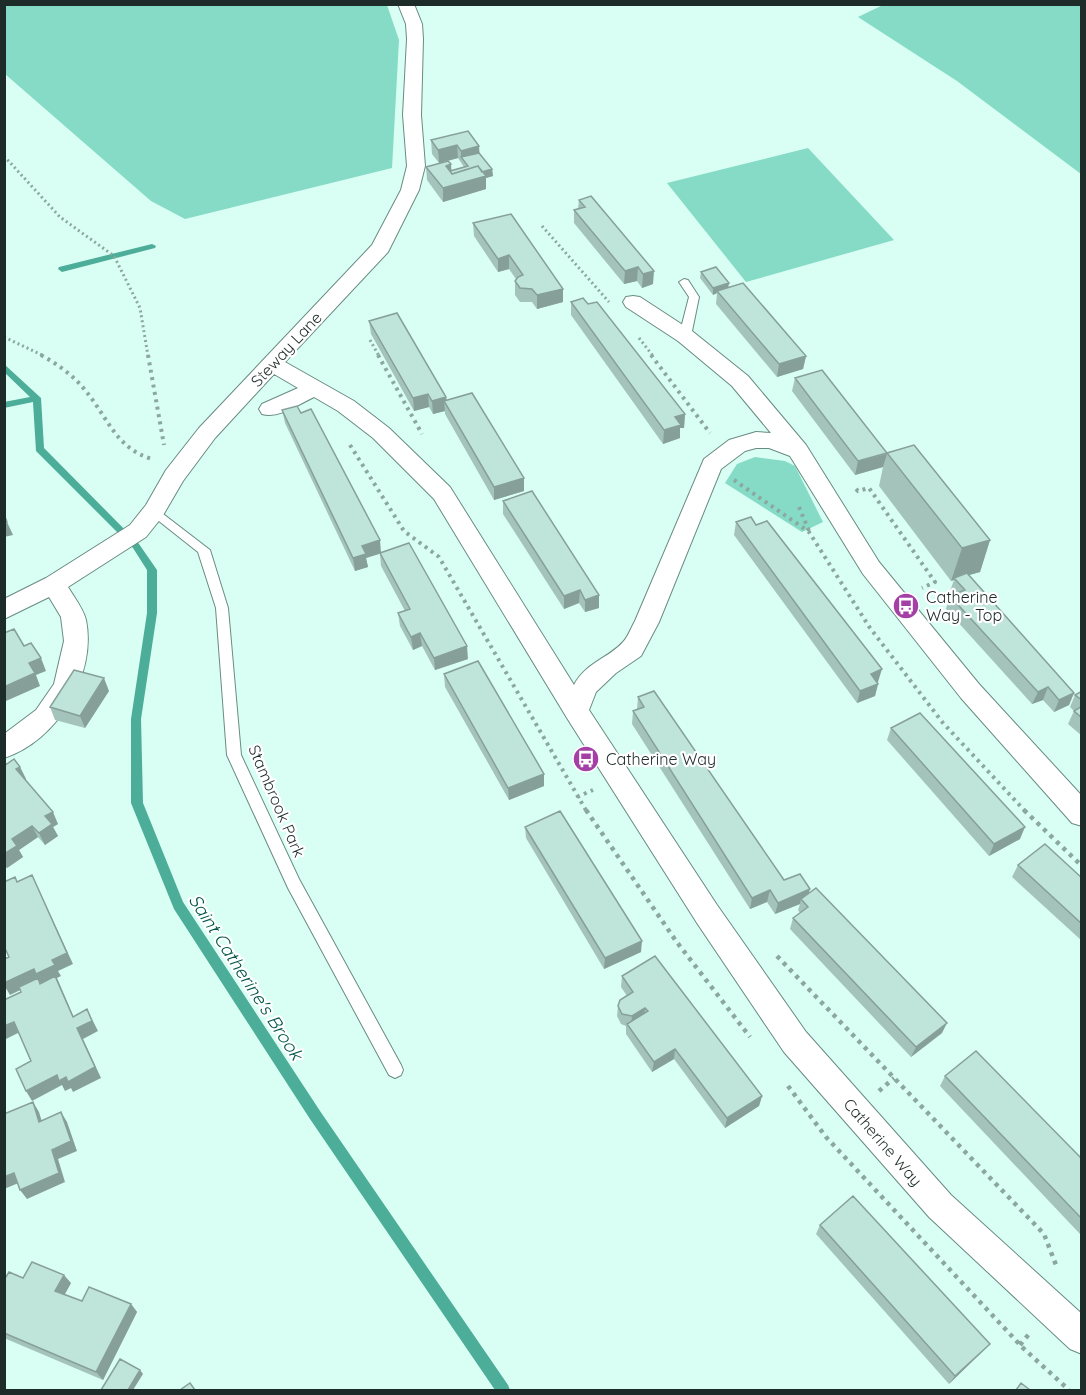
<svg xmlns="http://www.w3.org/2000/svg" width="1086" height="1395" font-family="Quicksand,sans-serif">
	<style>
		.green { fill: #85dbc6 }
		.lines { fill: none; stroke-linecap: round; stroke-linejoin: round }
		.stream { fill: #4cad98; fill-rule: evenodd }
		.lane-casing { stroke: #688b82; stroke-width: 2 }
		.street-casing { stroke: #688b82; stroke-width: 2 }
		.path-far2 { stroke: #8ba7a0; stroke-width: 3; stroke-dasharray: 2 3; stroke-linecap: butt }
		.path-far1 { stroke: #8ba7a0; stroke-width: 4; stroke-dasharray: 3 4.5; stroke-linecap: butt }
		.path { stroke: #8ba7a0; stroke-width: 4.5; stroke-dasharray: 4 5; stroke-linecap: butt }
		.lane { fill: #fff; fill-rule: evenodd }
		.street { fill: #fff; fill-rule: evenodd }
		.wall { fill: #a4c4bb; fill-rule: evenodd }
		.shaded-wall { fill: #86a099 }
		.building { fill: #bfe4da; stroke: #86a099; stroke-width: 1.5 }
		.labels { text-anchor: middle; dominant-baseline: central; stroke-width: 4.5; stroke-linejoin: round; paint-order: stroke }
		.street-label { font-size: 16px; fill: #1e2c29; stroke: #fff }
		.poi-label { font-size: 16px; fill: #1e2c29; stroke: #fff; text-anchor: start }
		.water-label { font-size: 18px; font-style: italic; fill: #005648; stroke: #fff }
	</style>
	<rect width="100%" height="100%" fill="#d9fef4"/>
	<path class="green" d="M5,4L387,5L399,40L392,168L185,219L151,201L5,74Z
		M885,4L1081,5V174L957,81L858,17Z
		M808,148L894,240L746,282L667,183Z
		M755,457L785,461L795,466L823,522L802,532L725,483L737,464Z"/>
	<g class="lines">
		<path class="stream" d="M152,244L156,246L155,248L62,272L58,269L59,267Z
			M4,364L41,398L44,448L139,544L157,570V613L141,719L143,803L183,902L320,1111L508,1385L510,1390H495L310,1119L174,909L131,803V719L147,613V570L133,548L36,451L33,402L4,408V402L30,397L4,372Z"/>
		<defs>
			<path id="lane" d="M684,279L688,280L699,297L691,336L685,340L679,336L689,297L679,282Z
				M154,507L210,550L228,608L241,755L299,879L401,1065L403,1070L401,1075L395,1078L389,1075L288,888L227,755L216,608L198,552L150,514L148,511Z"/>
			<path id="street" d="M398,4H414L422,24L423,39L421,115L425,166L419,190L388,252L285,362L354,401L389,428L450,487L574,685C585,663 609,658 623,642C628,637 631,628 635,621L704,459L729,440L756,432L771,433L732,386L678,341L626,307L623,302L626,297L633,296L640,297L692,331L748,376L806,445L879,562L979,684L1082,796V826L1072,823L961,698L863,574L790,456L769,448H756L745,451L721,469L659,622L641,656L616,673L596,692L589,710L717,905L806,1032L951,1195L1082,1314V1354L1070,1349L929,1217L784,1052L697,923L567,718L434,499L373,438L338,411L314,397C299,404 279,419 262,414L259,409L262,404L298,388L274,374L215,438L183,481L162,517L146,537L68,587C74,597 83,608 86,620C97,675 57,741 4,758V734L36,710L54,684L64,641L61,617L49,597L4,619V599L46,578L130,525L146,505L166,470L199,428L372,245L401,190L407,166L403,115L407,39L406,24Z"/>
		</defs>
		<use href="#lane" class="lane-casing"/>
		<use href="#street" class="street-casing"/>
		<path class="path-far2" d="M4,156L60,217L114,256L140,308L148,356
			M542,226L609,302
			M4,337L44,356
			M639,338L653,356
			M370,340L379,356"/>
		<path class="path-far1" d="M41,355C57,364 73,375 85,390C107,416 116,449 152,459
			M148,355L164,445
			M378,355L422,434
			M651,355L710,433
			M350,445L404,531L439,557L587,812
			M734,480L809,532L870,628L943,723L1026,812
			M856,489L858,491L869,488L935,582L922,588
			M799,507L809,531
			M577,797L593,790"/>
		<path class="path" d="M586,810L676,941L750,1037
			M1024,810L1082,866
			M777,956L1044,1234L1056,1265
			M788,1086L826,1137L1023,1348L1069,1390
			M879,1091L894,1078
			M1020,1345L1029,1334"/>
		<use href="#lane" class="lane"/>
		<use href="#street" class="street"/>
	</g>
	<path class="wall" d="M431,140L479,146V153L492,169L493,176L486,178V189L443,202L427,180L426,167L439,163L432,154ZM458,158L464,167L451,171V164L448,161Z
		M579,200L653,284L642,288L637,281L624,284L574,223V210L578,209Z
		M473,223L563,302L537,309L532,302H520L515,295V281L516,279L509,269L498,272L474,236Z
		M701,272L728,288L806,356L803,369L777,377L716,304L717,293L713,295L700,278Z
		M571,302L685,414L684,428H680V438L663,444L571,315Z
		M369,321L446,397L447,400L524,478V491L494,500L445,414V411L433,414L429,407L414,411L371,334Z
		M795,378L887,453L990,540L980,572L969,575L1074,693L1069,705L1054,712L1043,700L1032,704L946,609L950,596L954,595L950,591L954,580L951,581L879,486L883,467L855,475L792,391Z
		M282,410L381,552L468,659L435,670L422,646L413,650L400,626L398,613L405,611L381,566L380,554L366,558L368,567L355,571L285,423Z
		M503,501L599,608L585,612L579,603L564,609L503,514Z
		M736,522L878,682H877L878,684L875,696L857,703L734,535Z
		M444,674L544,786L509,800L445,687Z
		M109,691L85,728L55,720L50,707Z
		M1082,691V736L1068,724L1074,711L1070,707L1075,695Z
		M638,697L784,880L809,893L942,1033L911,1057L790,929L793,918L800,913L798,910L800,904L775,914L767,902L750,909L632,724L633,711L637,709Z
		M891,728L1020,839L989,856L887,740Z
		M4,766L20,767L26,779L25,780L58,824L53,827L58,836L45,845L38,837L19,850L23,857L7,868L4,865Z
		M525,827L641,952L604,969L526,838Z
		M1018,865L1082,878V941L1012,877Z
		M622,976L762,1096L759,1106L725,1128L674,1059L652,1072L626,1034V1026L621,1024L617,1016L618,1006L627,996L621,987Z
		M945,1076L1082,1159V1233L1080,1234L940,1086Z
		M820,1225L983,1351L949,1384L816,1234Z
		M23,1278L71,1283L65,1294L82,1301L131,1304L137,1312L103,1380L4,1338V1280Z"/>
	<path class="shaded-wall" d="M457,145L458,158L439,163L438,150Z
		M479,146L480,159L461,157V151Z
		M451,164L452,178L446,166Z
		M492,169L493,176L486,178V189L443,202V188L453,180Z
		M509,255V269L498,272V259Z
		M638,267L637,281L624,284L625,271Z
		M654,271L653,284L642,288L643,274Z
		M729,283L728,290L717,291V293L713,295V288Z
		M563,289V302L537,309V295Z
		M806,356L803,369L777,377L779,364Z
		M428,394L429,407L414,411L413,398Z
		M446,397L447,406L444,401L445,411L433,414L432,401Z
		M685,414L684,428H680V438L663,444L664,430L675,417Z
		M887,454L883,467L855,475L858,461Z
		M524,478V491L494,500V487Z
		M7,522L13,535L4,537V523Z
		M380,540L381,553L366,558L368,567L355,571L353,558L362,546Z
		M990,540L980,572L955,579L954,578V580L951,581L962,548Z
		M580,590L579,603L564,609V596Z
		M599,595V608L585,612V600Z
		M420,633L422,646L413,650L411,637Z
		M467,646L468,659L435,670L434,658Z
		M41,658L46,671L36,675L40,686L6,701L4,697V687L29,663Z
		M882,669L878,682L867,686L871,674Z
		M104,678L109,691L85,728L80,716Z
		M878,684L875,696L857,703L860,691Z
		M1048,687L1043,700L1032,704L1038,692Z
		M1074,693L1069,705L1054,712L1059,700Z
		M20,767L26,779L22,782L16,769Z
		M544,774V786L509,800L508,788Z
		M53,812L58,824L53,827L58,836L45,845L39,833L45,816Z
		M32,826L38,837L19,850L23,857L7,868L4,863V854L12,839Z
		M1025,827L1020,839L989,856L994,844Z
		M32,875L73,964L58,971L61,976L57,978L78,1027L42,985L39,981L10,995L4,985V983L52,960Z
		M810,889L807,900L801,899L800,904L775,914L778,903Z
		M770,890L767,902L750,909L752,898Z
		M642,941L641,952L604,969L605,958Z
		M645,1008L644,1018L631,1026L632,1016Z
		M87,1009L98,1031L83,1039L101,1078L73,1092L71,1088L65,1091L62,1085L32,1101L26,1091L77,1028Z
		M14,1022L20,1032L6,1039L4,1037V1026Z
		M947,1023L942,1033L911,1057L916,1047Z
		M675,1049L674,1059L652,1072L654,1062Z
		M762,1096L759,1106L725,1128L727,1118Z
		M33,1102L39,1112L45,1132L39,1122Z
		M61,1112L67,1122L77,1151L58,1159L65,1182L27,1199L20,1190L52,1150Z
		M14,1173L21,1182L4,1189V1177Z
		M64,1275L71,1283L62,1299L55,1291Z
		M131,1304L137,1312L103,1380L96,1372Z
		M990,1344L983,1351L949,1384L955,1376Z
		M140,1370L143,1374L133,1390H128Z"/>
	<path class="building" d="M468,131L479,146L461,151L457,145L438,150L431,140Z
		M479,153L492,169L482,172L478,166L452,174L450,171L468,166L461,157Z
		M448,161L451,164L446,166L452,174L478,166L486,176L443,188L426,167Z
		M591,196L654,271L643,274L638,267L625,271L574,210L585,207L579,200Z
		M511,214L563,289L537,295L532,289L520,288L515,281L518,277L523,275L509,255L498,259L473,223Z
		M716,267L729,283L713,288L701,272Z
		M743,283L806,356L779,364L717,291Z
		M583,298L588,304L597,302L685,414L675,417L681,425L664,430L571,302Z
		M397,313L446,397L432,401L428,394L413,398L369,321Z
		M822,370L887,453L858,461L795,378Z
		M472,393L524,478L494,487L444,401Z
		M297,406L301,413L311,409L380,540L362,546L366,554L353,558L282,410Z
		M914,445L990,540L962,548L887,453Z
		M532,491L599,595L585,600L580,590L564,596L503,501Z
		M4,514L7,522L4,523Z
		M751,517L756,525L767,521L882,669L871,674L878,684L860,691L736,522Z
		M409,543L467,646L434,658L420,633L411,637L398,613L410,609L380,553Z
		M967,573L1074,693L1059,700L1048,687L1038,692L950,596L965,590L954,578Z
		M14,629L24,646L31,643L41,658L29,663L35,673L4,687V633Z
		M478,661L544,774L508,788L444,674Z
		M74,670L104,678L80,716L50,707Z
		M654,691L784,880L800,874L810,889L778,903L770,890L752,898L633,711L644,707L638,697Z
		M1082,691V700L1075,695Z
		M1082,706V718L1074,711Z
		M920,713L1025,827L994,844L891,728Z
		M14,759L20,767L16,769L53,812L45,816L52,824L39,833L32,826L12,839L17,846L4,854V766Z
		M560,811L642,941L605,958L525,827Z
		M1045,844L1082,878V924L1018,865Z
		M32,875L67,953L52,960L55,965L36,974L34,969L4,983V959L9,957L4,946V882L15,877L17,882Z
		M816,888L947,1023L916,1047L793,918L808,907L801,899Z
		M655,956L762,1096L727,1118L675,1049L654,1062L627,1024L648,1011L645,1008L632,1016L622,1014L618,1006L620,1000L633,992L622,976Z
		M55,976L73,1017L87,1009L92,1021L77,1028L95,1067L68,1082L66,1077L59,1081L57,1075L26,1091L16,1069L31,1061L14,1022L4,1026V1000L21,992L19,987L38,978L40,984Z
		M976,1051L1082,1159V1219L945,1076Z
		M33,1102L39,1122L61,1112L71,1141L52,1150L59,1173L20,1190L14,1173L4,1177V1114Z
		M853,1196L990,1344L955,1376L820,1225Z
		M32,1262L64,1275L55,1291L82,1301L89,1287L131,1304L96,1372L4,1333V1280L9,1272L23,1278Z
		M120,1359L140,1370L128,1390H101Z
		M190,1383L195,1390H180Z
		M1021,1383L1030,1390H1016Z"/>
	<defs>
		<symbol id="bus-disc" viewBox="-11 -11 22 22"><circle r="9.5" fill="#a440a5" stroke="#fff"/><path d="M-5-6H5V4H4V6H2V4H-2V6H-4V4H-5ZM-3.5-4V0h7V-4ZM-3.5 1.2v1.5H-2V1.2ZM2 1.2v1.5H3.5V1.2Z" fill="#fff"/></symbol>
	</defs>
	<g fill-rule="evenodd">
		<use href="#bus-disc" x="891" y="591" width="30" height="30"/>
		<use href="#bus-disc" x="571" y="744" width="30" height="30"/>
	</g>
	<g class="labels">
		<g class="street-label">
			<text transform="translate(286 349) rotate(-47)">Steway Lane</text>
			<text transform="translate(277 801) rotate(67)">Stambrook Park</text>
			<text transform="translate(883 1142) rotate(49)">Catherine Way</text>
		</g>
		<g class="poi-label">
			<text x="926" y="597">Catherine<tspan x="926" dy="18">Way - Top</tspan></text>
			<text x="606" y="759">Catherine Way</text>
		</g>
		<g class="water-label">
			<text transform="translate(246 977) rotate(57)">Saint Catherine's Brook</text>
		</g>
	</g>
	<rect width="1086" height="1395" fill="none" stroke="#1e2c29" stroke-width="12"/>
</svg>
